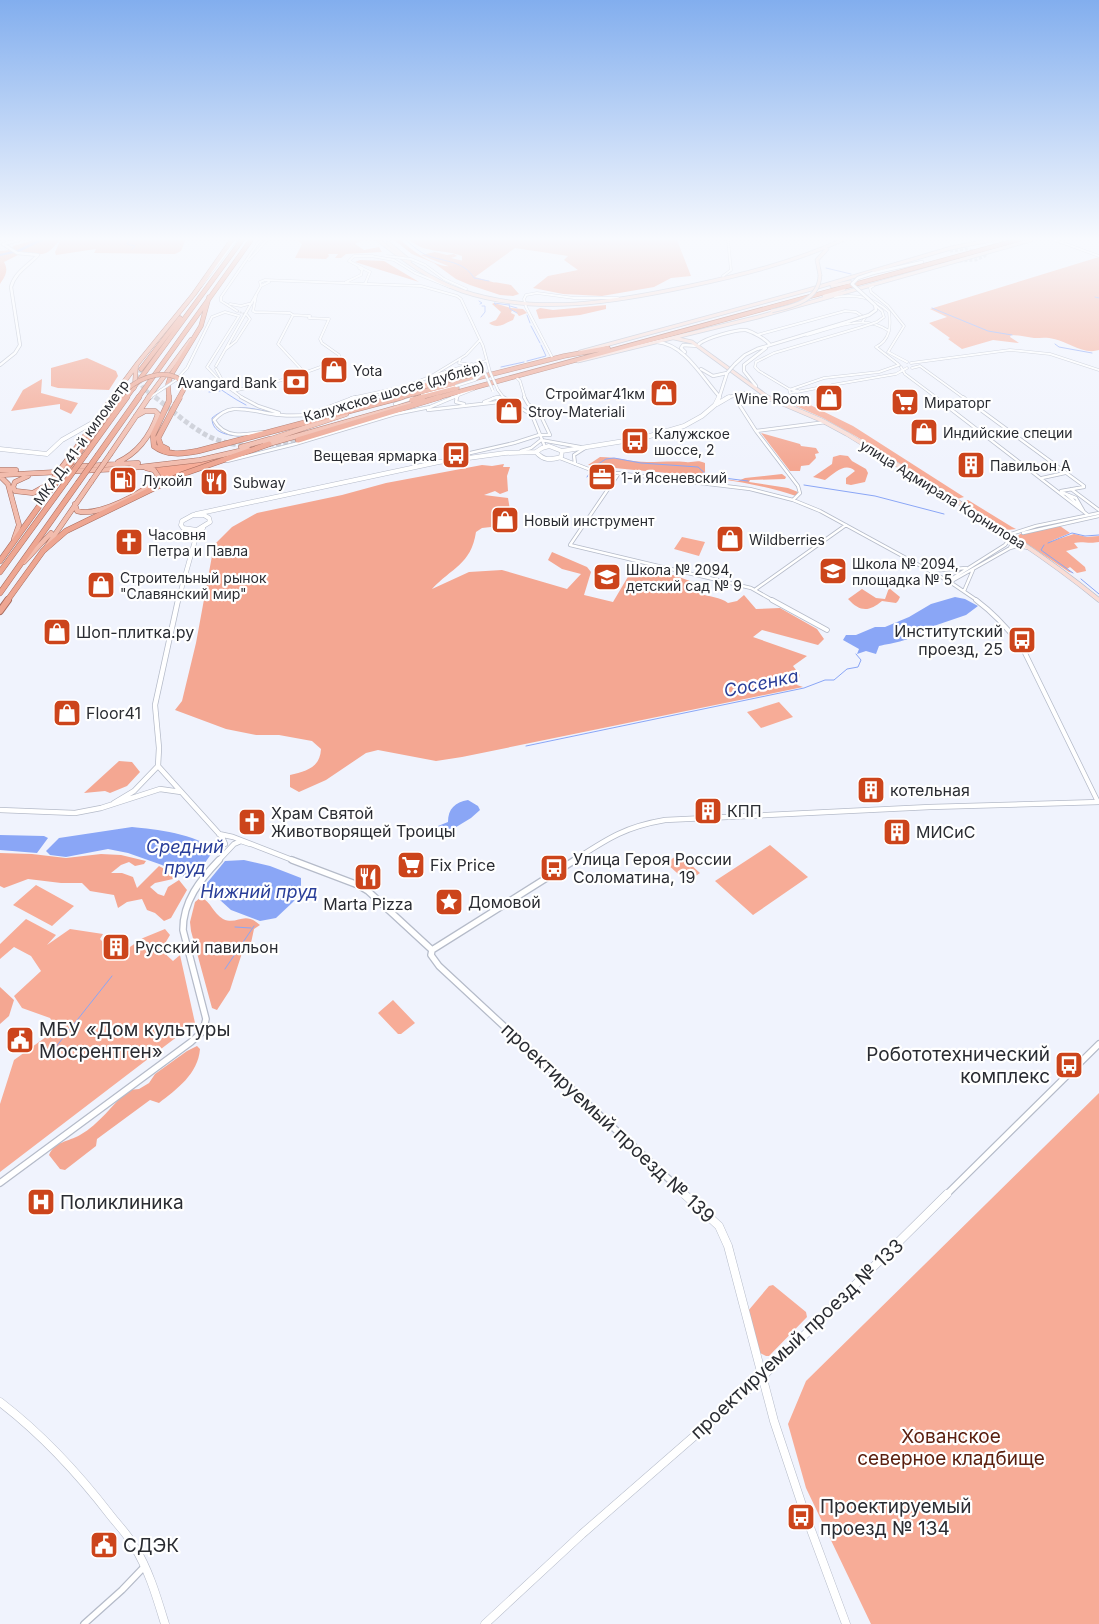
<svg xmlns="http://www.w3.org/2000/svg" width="1099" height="1624" font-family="Inter,sans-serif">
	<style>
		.green { fill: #f7ac97 }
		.forest { fill: #f4a792 }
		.water { fill: #8aa6f6 }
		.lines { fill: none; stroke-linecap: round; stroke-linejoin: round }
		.stream { stroke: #8aa6f6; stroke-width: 1 }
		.river { fill: #8aa6f6; fill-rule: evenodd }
		.minor-tunnel { stroke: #c8cbd4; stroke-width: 2; stroke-dasharray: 2 1; stroke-linecap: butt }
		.secondary-tunnel { stroke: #c8cbd4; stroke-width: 3; stroke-dasharray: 3 2; stroke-linecap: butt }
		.trunk-tunnel-far1 { stroke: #c8cbd4; stroke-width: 4; stroke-dasharray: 4 2; stroke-linecap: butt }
		.trunk-tunnel { stroke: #c8cbd4; stroke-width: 5; stroke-dasharray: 5 2.5; stroke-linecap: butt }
		.minor-far3-casing { stroke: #b5bbc9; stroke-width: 3 }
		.minor-far2-casing { stroke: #b5bbc9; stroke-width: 4 }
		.minor-far1-casing { stroke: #b5bbc9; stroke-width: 5.5 }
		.minor-casing { stroke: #b5bbc9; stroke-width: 8 }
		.tertiary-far4-casing { stroke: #b5bbc9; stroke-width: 4 }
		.tertiary-far3-casing { stroke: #b5bbc9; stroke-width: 5 }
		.tertiary-far2-casing { stroke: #b5bbc9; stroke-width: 6 }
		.tertiary-far1-casing { stroke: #b5bbc9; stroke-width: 8 }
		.tertiary-casing { stroke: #b5bbc9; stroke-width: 9 }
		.secondary-far1-casing { stroke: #b5bbc9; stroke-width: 4.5 }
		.secondary-casing { stroke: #b5bbc9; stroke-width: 5 }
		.primary-far1-casing { stroke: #a76c5e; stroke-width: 5 }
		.primary-casing { stroke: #a76c5e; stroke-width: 5.5 }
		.trunk-far2-casing { stroke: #a76c5e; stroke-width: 5 }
		.trunk-far1-casing { stroke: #a76c5e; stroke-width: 6 }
		.trunk-casing { stroke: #a76c5e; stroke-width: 8 }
		.minor-far3 { stroke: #fff; stroke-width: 2 }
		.minor-far2 { stroke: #fff; stroke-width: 2.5 }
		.minor-far1 { stroke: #fff; stroke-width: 4 }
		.minor { stroke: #fff; stroke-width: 5.5 }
		.tertiary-far4 { stroke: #fff; stroke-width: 2.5 }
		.tertiary-far3 { stroke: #fff; stroke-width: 4 }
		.tertiary-far2 { stroke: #fff; stroke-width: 4.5 }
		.tertiary-far1 { stroke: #fff; stroke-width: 5.5 }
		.tertiary { stroke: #fff; stroke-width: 8 }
		.secondary-far1 { stroke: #f9ddd6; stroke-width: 3 }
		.secondary { stroke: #f9ddd6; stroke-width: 4 }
		.primary-far1 { stroke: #f2bcad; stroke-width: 4 }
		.primary { stroke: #f2bcad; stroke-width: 4.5 }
		.trunk-far2 { stroke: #eea692; stroke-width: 4 }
		.trunk-far1 { stroke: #eea692; stroke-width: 5 }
		.trunk { stroke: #eea692; stroke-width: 6 }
		.minor-bridge-casing { stroke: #b5bbc9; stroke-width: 3; stroke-linecap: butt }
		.tertiary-bridge-casing { stroke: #b5bbc9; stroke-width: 4; stroke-linecap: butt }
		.secondary-bridge-casing { stroke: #b5bbc9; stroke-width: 4.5; stroke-linecap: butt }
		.primary-bridge-casing { stroke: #a76c5e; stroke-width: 5.5; stroke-linecap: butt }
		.trunk-bridge-far1-casing { stroke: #a76c5e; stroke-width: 5; stroke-linecap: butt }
		.trunk-bridge-casing { stroke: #a76c5e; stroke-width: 6; stroke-linecap: butt }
		.minor-bridge { stroke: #fff; stroke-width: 2 }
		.tertiary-bridge { stroke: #fff; stroke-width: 2.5 }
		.secondary-bridge { stroke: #f9ddd6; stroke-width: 3 }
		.primary-bridge { stroke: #f2bcad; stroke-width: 4.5 }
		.trunk-bridge-far1 { stroke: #eea692; stroke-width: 4 }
		.trunk-bridge { stroke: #eea692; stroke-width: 5 }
		.labels { text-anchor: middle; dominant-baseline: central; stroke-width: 4.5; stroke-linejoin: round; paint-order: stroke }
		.far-poi-label { font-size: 14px; fill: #2a2c32; stroke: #fff; text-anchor: start }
		.far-street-label { font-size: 14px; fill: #2a2c32; stroke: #fff }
		.poi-label { font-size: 16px; fill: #2a2c32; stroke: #fff; text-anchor: start }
		.water-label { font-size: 18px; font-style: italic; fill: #293e99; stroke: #fff }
		.near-poi-label { font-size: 19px; fill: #2a2c32; stroke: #fff; text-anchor: start }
		.near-street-label { font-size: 19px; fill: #2a2c32; stroke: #fff }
		.near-park-label { font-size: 19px; fill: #5b2010; stroke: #fff }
	</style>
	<rect width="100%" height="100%" fill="#f0f3fd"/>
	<path class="green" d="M435,252L447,255L454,254L457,256L451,258L468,262L453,268L421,255Z
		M1099,257V350C1083,355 1069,342 1054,339C1048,337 1040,338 1034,338C1026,337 1019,335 1011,335L1010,337L1019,343L993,340L962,349L948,339L950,338L929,323L947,317L930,309Z
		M468,368L472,376L356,408L313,417L360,406Z
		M791,398H796L853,426L964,497L957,499L833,422L857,437L823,418L782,400Z
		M227,457L158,483L160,474L153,468Z
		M968,500L1012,527L1016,529L1007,530L963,502Z
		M1060,526L1070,533L1049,542L1074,534L1087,537L1099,536V542C1088,544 1083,541 1074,543L1078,548L1066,551L1085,567L1086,571L1077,573L1070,567L1067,569L1073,573L1069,572L1017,537L1020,534Z
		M682,537L705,542L699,556L674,549Z
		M779,702L793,717L761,728L747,712Z
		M770,845L808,877L753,915L715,881Z
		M679,854L700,873L687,882L666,863Z
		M36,885L74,906L52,926L13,905Z
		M26,919L56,935L47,945L70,929L103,934L100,939L112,951L114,950L108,937L130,944L127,949L143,938L165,929L170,935L161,950L173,961L180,955L195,1023L0,1172V1104L14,1060L57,1029L50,1018L22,1008L14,996L41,971L31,956L14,947L0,959V944Z
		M393,1000L415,1023L401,1034H398L378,1013Z
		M1099,1093V1624H871L806,1488L788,1424L806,1381Z
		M773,1285L806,1312L807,1317L769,1356H766L760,1353L748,1311L769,1286Z"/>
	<path class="forest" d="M35,240H60C56,244 52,249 48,252C40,257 20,253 12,248L13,246Z
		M63,240H183L185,241L181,251L175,254L94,253L96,249L56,255L55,252L60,241Z
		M297,240H362L355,244L364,250L379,247L382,252L346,254L341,258H335L338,254H328L329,256L326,259L295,258L302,244Z
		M394,240H401C410,250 437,268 450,266C454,266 458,263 462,262V256C444,249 425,254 410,240H677L691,276L671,278L654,287L602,296L563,294L533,288L548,276L578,270L564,260L568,256L515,248L475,277L496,283L494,282L511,285L519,294L513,296L500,295L470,285L456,279L434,263L412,254Z
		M10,250L18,255L4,262C9,271 5,276 0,284V251Z
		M360,260L384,261L419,282L355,262Z
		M494,303L511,308L523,309L527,313L519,316L516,312L512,310L511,313L515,315L513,320C505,323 498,330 489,323L496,320L501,312L492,304Z
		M606,305V309L580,315L539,319L536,310L540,308L553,310Z
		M87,358L116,371L118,376L109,390L58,388L51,386V368Z
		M42,379L41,393L78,403L71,414L60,409V404L11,411L23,390Z
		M761,433L800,444L801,446L816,448L819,453L815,454L816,458L809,465L801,466L800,471H790Z
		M840,455L848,456L852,461L866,469L868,473L865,482L851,485L846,484V478L855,471C845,462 835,473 825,480L813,477L832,464L833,457Z
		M600,457C616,457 632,462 647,462C661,462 673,461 686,462C693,463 697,459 705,463V476L738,481L745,478L782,474L786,477L785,479L750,480L749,482L788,488L798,492L796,496C730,474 657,474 588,465Z
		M504,464L503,467H510L507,476L508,491L500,494L495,491L484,495L508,498L510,510L491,527L482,528L476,532C471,565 451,568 432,589L469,572L502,570L567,589L581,574L562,569L548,560L552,552L587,567L591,572L584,595L613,602L629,575L636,570C649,575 648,570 660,572C673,574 686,580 699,584V593C708,597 721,597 728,603L737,601L744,595L756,609L780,608L817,629L824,639L818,645L762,630L753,637L807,656L793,666L800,675L797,685L803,687L462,757L436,761L378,750L366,753L326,780L299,792L290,787V775C306,771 320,768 321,749L312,741L279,735H256L226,729L175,710L182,701L196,643L214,545L232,527L257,513L342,495L386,483L482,465L492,466Z
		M889,588L900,597L898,601L896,603L882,601C869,612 860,612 848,599L862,589L876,598L885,599Z
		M119,761L132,762L140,772L127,786L110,793L105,791L84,793Z
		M0,853L32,854L66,858L101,854L121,855L146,861L144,864L135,866L129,862L121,865L111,873H122L133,877L137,888L159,866L172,873L173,879L155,883L150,887L158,894L164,896L168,887L179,880L187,890L171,918L164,921L155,913L147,910L142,899L127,902L118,908L114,895L90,891L82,883H61L28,879L4,888L0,886Z
		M201,897C211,902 213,913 223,919C238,926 243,910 260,925L254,929L251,943L242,953L230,990L217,1010L212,1008L191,931L190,922L195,902Z
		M0,987L14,1000L9,1016L0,1024Z
		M197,1046L200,1049C198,1074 177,1089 159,1103L150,1100L97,1139L96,1146L65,1170L60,1169L49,1155C55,1141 68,1142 80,1135C100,1124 112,1104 129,1090L139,1089L149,1083L155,1074L187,1051Z"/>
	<path class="water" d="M955,597L965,599L978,606L966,615L925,629C915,640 892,643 879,646L876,654L866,651L857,654L859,649L843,640L846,635H856L875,627H885L909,617L931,604Z
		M468,800L478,806L480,810L471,818L443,835L433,832V828L448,822C448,809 455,802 468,800Z
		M132,827C155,829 197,834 214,850L197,874L188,879L162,865L128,853L108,849L66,857L50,855L46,851L59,838Z
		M0,835L44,836L48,838L37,853L0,850Z
		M244,860L270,866L301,878V888L298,896L293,902L276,918L260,921L231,910L210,891L202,889L225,861Z"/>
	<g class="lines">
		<path class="stream" d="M129,240L127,244L135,246L132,249
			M406,240C413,246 420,253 429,256C445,262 464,261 474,278L489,281
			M826,268L851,274
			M1095,297L1099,298
			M479,301L482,303L480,304
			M509,304L510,309L517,313
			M496,305L494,303L509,305
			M510,306L517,308
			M932,308L988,331L1012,335
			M527,315L530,323
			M481,317L485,312V306H482
			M531,326L540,343
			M1055,344L1059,347L1092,353
			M527,361L546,356L541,345
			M501,367L524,362
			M208,381C221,389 232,398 246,405
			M209,392L220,391
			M239,436C227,435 212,433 212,418C231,402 251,408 273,413
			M595,466L606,459L614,458L641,463L698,467L708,476L748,481
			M587,477L589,474
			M804,485L875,496L944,514
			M1048,543L1072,533L1085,536L1099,535
			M1044,545L1041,550L1073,573
			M1081,579L1099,594
			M526,746L804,688L825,680H834L847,669L858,667L861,660L856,654
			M235,927L251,928
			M225,969L254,926
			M55,1048L112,976"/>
		<path class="river" d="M38,240H44L19,252L15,251Z
			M12,251L14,253L0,256V254Z"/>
		<path class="minor-tunnel" d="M237,311L247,315
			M817,388L832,385"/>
		<path class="secondary-tunnel" d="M950,251L968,249L985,256L976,260L958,261"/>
		<path class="trunk-tunnel-far1" d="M141,369L138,379L144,389L156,398"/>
		<path class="trunk-tunnel" d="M155,397C170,409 185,422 201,432C228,450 268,447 298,440"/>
		<defs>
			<path id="minor-far3" d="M728,240L731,270
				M1055,240L1099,256
				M371,256L394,260L415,273L450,287
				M249,260L267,240
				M425,265L444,279L466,289
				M723,276L731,270
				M346,282L361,275L362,270L359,268
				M365,284L370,272L349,261L354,256H373
				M201,286L236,240
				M261,286L260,282L265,280L421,286L457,296L461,299L483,346L490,372
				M873,286L870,288L871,292L888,306L904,326L888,352L907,362
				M835,297C858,294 872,297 889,312C891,327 890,340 876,347L898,364
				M230,304L241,306L252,303
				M237,311L221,301V297L260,240
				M293,315L278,344L302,370V373
				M757,335L845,311L856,312L865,318L863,321
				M807,335C834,328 863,313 889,331
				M226,349L236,341L250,319L247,315
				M553,359L526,307L524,299L526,295L537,293L574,298H618
				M460,360L459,363L472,365L486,361
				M911,363L1010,350L1050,354L1099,370
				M476,365L481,367L485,373
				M216,366L261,286L269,282
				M920,366L964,398
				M901,367L905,374L937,398
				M912,368L920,366
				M216,369L221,378
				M433,375L466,355L480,340
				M516,377L520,381L525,398
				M176,380L187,368L212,317L225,312L239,316L207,367L222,383L243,398
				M832,385L896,374L907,368
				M789,389L759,371L755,367L756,362L774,353L862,327
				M789,389L798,391L790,393Z
				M792,389L824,378L879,372L899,365
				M498,390L504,398
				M233,391L287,379L340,360L339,355L322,343L320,339L329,319L309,318L310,316L293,315L290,313L255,312L253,311L256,296
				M797,392L817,388
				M422,395L456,386
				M149,398L161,390
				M351,398L393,389
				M376,398L432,376L472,364
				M451,398L474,389
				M456,398L458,396
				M493,398H503"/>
			<path id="minor-far2" d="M241,397L258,406L279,413
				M457,397L456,402L464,404
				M498,397L503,398
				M503,397L532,415L545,447
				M935,397L1088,515
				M963,397L1084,486
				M148,399L151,397
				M484,402L497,397
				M395,404L413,398
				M740,406L756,431L798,486L800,493L793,500
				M428,410L499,402L504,399
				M316,412L355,397
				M756,431L826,422
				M263,432C245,435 224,439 214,420C220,414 225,410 234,409C249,408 265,414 280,415C314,418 348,409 379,397
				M541,440L580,447
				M521,451L531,448L541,440
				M457,456L514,443L539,435H550L540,414L528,404L524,397
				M560,458L591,470L750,489L793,500L820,511L950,582L978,601
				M227,461L295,444L395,414L430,407L454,397
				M575,464L574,455L585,448
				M619,473L570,545L751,588L774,601
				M1042,478L1065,473
				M1071,489L1099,510
				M1061,491L1084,487
				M1061,492L1076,498L1084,512
				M1066,494L1081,507
				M1023,533L1099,516
				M1010,548L1012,543L1010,536H1012
				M931,571L966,568
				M948,581L1005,545L1008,541V535L1036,526L1099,513
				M950,582L1010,548L1017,546L1029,548
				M756,589L846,525
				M964,591L973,570"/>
			<path id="minor-far1" d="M772,600L827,630
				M976,600C996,615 1010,630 1024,651L1098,802"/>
			<path id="minor" d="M84,1624L122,1590L144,1567"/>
			<path id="tertiary-far4" d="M3,244L19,240
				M873,273L922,262
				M657,342C684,344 702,377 719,396
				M699,344C706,338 737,329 746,330C753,332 766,339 770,345
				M685,352L681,348L683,345L698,346
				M735,364L745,355L757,349L850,321
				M0,365L15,353L20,345L11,287C15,272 28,266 38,255L17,253L3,244
				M701,369L713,376L727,373
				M756,386L744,371V365L766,348
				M719,398L727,373
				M726,398L743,393L768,398"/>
			<path id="tertiary-far3" d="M765,397L770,399
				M717,404L729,397
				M0,449L47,454L62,440L94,422
				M536,452C544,461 550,460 561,457L562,451
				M196,514L439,462L505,453L536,452L542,448L549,446L562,451L643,438L684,426L702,416L715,405L719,397
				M193,515H204L209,518L210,522L197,530L183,528L181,525L182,521Z
				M178,601L196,537L203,528"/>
			<path id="tertiary-far2" d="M158,766L222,837L225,844
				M114,803L134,791L158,766L159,748L155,705L178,600
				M0,810L75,813L101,808L160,789L181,792
				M219,834L233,837L295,861
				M218,861L234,844L241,841L250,844
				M573,861C607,839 624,827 665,820L930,807L1099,802"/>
			<path id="tertiary-far1" d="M292,860L358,885L368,891L432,950
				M432,950L431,955L439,966L686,1195
				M432,950L575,860
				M0,1183L191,1042L203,1031L206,1019L183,930C183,901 200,880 219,860
				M946,1195L1099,1044"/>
			<path id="tertiary" d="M684,1194L719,1226L728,1246L774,1421L804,1511L846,1624
				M0,1402C43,1435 78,1473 111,1516C119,1526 128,1535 134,1546C149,1570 157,1598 165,1624
				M485,1624L582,1534L761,1378L947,1194"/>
			<path id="secondary-far1" d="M378,240C404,260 430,280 462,291C537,316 615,302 690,286C742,275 794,262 842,240
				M995,242L1001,240
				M388,243L410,261
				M820,275L817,260L827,249
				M832,286L850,282
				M824,296L844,289
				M674,338L692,342L769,398
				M580,352L808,290L951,248L991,240
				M578,361L758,317L1031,240"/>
			<path id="secondary" d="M767,397L821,420L847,434C932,487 1021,536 1099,600"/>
			<path id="primary-far1" d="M134,388C136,380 135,375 136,367
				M112,398L138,363L194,294L232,240
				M148,398L191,340"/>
			<path id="primary" d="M268,440L346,414
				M265,445L410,404
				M241,447L270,439
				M111,453L149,397
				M71,455L113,397
				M118,462C138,453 151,434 158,414L155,411H145L136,416
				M101,465L138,463
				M64,467L104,465
				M131,468L200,460L248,449
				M0,470H16
				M0,475L116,469
				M0,476L8,484L19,525L14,539
				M28,476L15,482L13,487L15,491L33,493L49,484
				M75,504L77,511C97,517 147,493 158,476L154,470L146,468
				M45,549L91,482
				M24,562L51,533"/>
			<path id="trunk-far2" d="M141,369L180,318
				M120,398L126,390
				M126,398L242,240
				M138,398L251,240
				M169,398L168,384L171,375L201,326L209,297
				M397,398L564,356L608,348
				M418,398L457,388
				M436,398L1018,240"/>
			<path id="trunk-far1" d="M169,397V401L153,435L154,446C167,456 183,454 198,451L402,397
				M412,400L423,397
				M298,440L440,397
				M167,449L161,446L158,438L176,404
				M77,455L121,397
				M85,455L127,397
				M98,455L139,397
				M0,561L55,484
				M0,572L65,483
				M0,593L78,483
				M7,601L43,551L66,531L183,474L269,444"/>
			<path id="trunk" d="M0,611L8,600"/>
		</defs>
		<use href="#minor-far3" class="minor-far3-casing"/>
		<use href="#minor-far2" class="minor-far2-casing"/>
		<use href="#minor-far1" class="minor-far1-casing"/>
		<use href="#minor" class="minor-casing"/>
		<use href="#tertiary-far4" class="tertiary-far4-casing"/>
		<use href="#tertiary-far3" class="tertiary-far3-casing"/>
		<use href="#tertiary-far2" class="tertiary-far2-casing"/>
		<use href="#tertiary-far1" class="tertiary-far1-casing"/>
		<use href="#tertiary" class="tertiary-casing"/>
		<use href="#secondary-far1" class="secondary-far1-casing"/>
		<use href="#secondary" class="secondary-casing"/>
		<use href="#primary-far1" class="primary-far1-casing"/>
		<use href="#primary" class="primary-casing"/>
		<use href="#trunk-far2" class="trunk-far2-casing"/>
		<use href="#trunk-far1" class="trunk-far1-casing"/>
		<use href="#trunk" class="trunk-casing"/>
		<use href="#minor-far3" class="minor-far3"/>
		<use href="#minor-far2" class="minor-far2"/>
		<use href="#minor-far1" class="minor-far1"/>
		<use href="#minor" class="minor"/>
		<use href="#tertiary-far4" class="tertiary-far4"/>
		<use href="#tertiary-far3" class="tertiary-far3"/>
		<use href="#tertiary-far2" class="tertiary-far2"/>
		<use href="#tertiary-far1" class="tertiary-far1"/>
		<use href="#tertiary" class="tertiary"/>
		<use href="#secondary-far1" class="secondary-far1"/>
		<use href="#secondary" class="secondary"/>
		<use href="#primary-far1" class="primary-far1"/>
		<use href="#primary" class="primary"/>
		<use href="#trunk-far2" class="trunk-far2"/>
		<use href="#trunk-far1" class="trunk-far1"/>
		<use href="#trunk" class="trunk"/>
		<defs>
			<path id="minor-bridge" d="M386,256L411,259L425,265
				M862,327L877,322L884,317L882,311L875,305
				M490,372L498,390
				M485,373L493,391
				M456,386L475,380L482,374
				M161,390L176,380"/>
			<path id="tertiary-bridge" d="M850,321L869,315L876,310L875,305L852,284L858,278L873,273
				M727,373L735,364"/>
			<path id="secondary-bridge" d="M772,311C793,306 819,301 820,275"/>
			<path id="primary-bridge" d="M91,482L111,453
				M49,484L71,455"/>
			<path id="trunk-bridge-far1" d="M126,390C142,376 170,366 186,385L179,398"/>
			<path id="trunk-bridge" d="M176,404L180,397
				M65,483L85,455
				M78,483L98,455
				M55,484L77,455"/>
		</defs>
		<use href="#minor-bridge" class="minor-bridge-casing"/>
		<use href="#tertiary-bridge" class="tertiary-bridge-casing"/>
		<use href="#secondary-bridge" class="secondary-bridge-casing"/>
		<use href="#primary-bridge" class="primary-bridge-casing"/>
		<use href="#trunk-bridge-far1" class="trunk-bridge-far1-casing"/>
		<use href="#trunk-bridge" class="trunk-bridge-casing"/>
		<use href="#minor-bridge" class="minor-bridge"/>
		<use href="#tertiary-bridge" class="tertiary-bridge"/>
		<use href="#secondary-bridge" class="secondary-bridge"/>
		<use href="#primary-bridge" class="primary-bridge"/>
		<use href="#trunk-bridge-far1" class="trunk-bridge-far1"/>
		<use href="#trunk-bridge" class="trunk-bridge"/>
	</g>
	<linearGradient id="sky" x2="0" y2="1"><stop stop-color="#82aeee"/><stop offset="0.51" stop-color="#f8fafe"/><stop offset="1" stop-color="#f8fafe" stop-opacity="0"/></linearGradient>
	<rect width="1099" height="468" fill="url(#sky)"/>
	<defs>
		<symbol id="shop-square" viewBox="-11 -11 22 22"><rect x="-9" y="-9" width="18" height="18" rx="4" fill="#cc441b" stroke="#fff"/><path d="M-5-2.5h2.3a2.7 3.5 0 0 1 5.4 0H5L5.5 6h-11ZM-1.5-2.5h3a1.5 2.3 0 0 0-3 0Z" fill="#fff"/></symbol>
		<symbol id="bank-square" viewBox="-11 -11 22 22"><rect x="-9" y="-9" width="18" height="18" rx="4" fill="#cc441b" stroke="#fff"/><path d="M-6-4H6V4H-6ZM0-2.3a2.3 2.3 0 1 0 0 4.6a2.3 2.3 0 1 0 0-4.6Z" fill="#fff"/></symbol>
		<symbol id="supermarket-square" viewBox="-11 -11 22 22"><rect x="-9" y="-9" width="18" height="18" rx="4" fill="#cc441b" stroke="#fff"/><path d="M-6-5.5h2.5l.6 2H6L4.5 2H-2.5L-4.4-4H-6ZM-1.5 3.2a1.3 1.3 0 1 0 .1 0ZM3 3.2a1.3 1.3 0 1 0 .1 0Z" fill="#fff"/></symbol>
		<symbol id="bus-square" viewBox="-11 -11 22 22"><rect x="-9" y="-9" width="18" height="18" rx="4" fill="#cc441b" stroke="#fff"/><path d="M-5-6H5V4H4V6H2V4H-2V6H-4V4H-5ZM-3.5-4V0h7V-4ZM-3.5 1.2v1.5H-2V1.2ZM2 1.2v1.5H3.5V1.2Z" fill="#fff"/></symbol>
		<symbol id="building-square" viewBox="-11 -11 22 22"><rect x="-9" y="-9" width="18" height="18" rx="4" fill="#cc441b" stroke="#fff"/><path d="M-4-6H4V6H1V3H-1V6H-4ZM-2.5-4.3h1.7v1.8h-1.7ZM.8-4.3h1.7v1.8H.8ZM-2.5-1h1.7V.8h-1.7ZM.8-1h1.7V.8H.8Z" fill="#fff"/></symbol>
		<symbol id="office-square" viewBox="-11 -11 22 22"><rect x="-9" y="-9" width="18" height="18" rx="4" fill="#cc441b" stroke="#fff"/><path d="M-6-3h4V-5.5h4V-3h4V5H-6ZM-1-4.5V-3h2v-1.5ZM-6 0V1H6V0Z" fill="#fff"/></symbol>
		<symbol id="fuel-square" viewBox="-11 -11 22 22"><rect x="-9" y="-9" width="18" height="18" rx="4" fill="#cc441b" stroke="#fff"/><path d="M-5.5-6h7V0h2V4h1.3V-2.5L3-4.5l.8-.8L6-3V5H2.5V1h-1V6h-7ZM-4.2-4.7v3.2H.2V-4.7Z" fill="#fff"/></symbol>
		<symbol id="restaurant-square" viewBox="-11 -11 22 22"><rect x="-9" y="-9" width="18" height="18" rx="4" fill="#cc441b" stroke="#fff"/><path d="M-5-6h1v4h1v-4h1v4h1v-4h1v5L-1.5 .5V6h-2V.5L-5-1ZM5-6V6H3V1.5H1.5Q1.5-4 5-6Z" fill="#fff"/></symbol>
		<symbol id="church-square" viewBox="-11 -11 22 22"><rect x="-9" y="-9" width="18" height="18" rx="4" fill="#cc441b" stroke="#fff"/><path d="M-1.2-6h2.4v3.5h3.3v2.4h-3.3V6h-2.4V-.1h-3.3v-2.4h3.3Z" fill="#fff"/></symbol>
		<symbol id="school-square" viewBox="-11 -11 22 22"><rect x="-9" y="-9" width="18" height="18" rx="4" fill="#cc441b" stroke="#fff"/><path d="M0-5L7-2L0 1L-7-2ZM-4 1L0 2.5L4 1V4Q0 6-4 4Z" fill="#fff"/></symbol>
		<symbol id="sight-square" viewBox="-11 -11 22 22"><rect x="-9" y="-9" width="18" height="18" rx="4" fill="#cc441b" stroke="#fff"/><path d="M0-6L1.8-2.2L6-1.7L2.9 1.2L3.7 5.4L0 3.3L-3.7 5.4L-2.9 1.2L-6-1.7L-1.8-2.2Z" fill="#fff"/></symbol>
		<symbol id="civic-square" viewBox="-11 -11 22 22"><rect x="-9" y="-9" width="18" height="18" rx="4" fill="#cc441b" stroke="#fff"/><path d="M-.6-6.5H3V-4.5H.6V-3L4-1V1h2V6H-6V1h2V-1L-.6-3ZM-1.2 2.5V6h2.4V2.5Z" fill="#fff"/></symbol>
		<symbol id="hospital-square" viewBox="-11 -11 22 22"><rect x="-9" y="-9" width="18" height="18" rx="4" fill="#cc441b" stroke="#fff"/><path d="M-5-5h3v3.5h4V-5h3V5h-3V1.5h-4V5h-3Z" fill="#fff"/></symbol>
	</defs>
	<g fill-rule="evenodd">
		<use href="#shop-square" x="318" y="354" width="32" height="32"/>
		<use href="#bank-square" x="280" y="366" width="32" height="32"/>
		<use href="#shop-square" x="648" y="377" width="32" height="32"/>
		<use href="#shop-square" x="813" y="382" width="32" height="32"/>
		<use href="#supermarket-square" x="889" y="386" width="32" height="32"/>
		<use href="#shop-square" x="493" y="395" width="32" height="32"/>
		<use href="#shop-square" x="908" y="416" width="32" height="32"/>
		<use href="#bus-square" x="619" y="425" width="32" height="32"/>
		<use href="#bus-square" x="440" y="439" width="32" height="32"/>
		<use href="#building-square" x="955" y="449" width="32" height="32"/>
		<use href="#office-square" x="586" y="461" width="32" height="32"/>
		<use href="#fuel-square" x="107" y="464" width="32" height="32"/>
		<use href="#restaurant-square" x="198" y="466" width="32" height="32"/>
		<use href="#shop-square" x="489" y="504" width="32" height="32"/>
		<use href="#shop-square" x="714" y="523" width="32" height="32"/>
		<use href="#church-square" x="113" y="526" width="32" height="32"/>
		<use href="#school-square" x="817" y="555" width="32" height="32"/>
		<use href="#school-square" x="591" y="561" width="32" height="32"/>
		<use href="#shop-square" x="85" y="569" width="32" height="32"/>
		<use href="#shop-square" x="41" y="616" width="32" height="32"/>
		<use href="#bus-square" x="1006" y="624" width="32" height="32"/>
		<use href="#shop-square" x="51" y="697" width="32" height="32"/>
		<use href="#building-square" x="855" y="774" width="32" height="32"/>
		<use href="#building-square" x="692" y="795" width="32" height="32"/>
		<use href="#church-square" x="236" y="806" width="32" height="32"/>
		<use href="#building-square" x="881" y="816" width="32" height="32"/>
		<use href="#supermarket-square" x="395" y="849" width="32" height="32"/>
		<use href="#bus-square" x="538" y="852" width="32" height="32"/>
		<use href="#restaurant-square" x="352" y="861" width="32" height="32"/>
		<use href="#sight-square" x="433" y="886" width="32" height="32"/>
		<use href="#building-square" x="100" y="931" width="32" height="32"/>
		<use href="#civic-square" x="4" y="1024" width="32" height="32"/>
		<use href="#bus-square" x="1053" y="1049" width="32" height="32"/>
		<use href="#hospital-square" x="25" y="1186" width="32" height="32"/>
		<use href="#bus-square" x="785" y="1501" width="32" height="32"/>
		<use href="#civic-square" x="88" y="1529" width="32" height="32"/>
	</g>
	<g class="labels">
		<g class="far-poi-label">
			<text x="353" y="370">Yota</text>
			<text x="277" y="382" text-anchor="end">Avangard Bank</text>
			<text x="645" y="393" text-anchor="end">Строймаг41км</text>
			<text x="810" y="398" text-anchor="end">Wine Room</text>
			<text x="924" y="402">Мираторг</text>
			<text x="528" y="411">Stroy-Materiali</text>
			<text x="943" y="432">Индийские специи</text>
			<text x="654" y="433">Калужское<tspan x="654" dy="16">шоссе, 2</tspan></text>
			<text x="437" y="455" text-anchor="end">Вещевая ярмарка</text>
			<text x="990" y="465">Павильон А</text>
			<text x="621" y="477">1-й Ясеневский</text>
			<text x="142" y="480">Лукойл</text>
			<text x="233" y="482">Subway</text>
			<text x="524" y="520">Новый инструмент</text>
			<text x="148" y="534">Часовня<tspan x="148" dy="16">Петра и Павла</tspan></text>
			<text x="749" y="539">Wildberries</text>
			<text x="852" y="563">Школа № 2094,<tspan x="852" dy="16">площадка № 5</tspan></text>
			<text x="626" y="569">Школа № 2094,<tspan x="626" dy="16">детский сад № 9</tspan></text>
			<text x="120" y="577">Строительный рынок<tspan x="120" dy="16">"Славянский мир"</tspan></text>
		</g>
		<g class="far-street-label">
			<text transform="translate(394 391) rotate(-16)">Калужское шоссе (дублёр)</text>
			<text transform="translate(81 442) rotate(-54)">МКАД, 41-й километр</text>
			<text transform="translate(943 494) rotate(32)">улица Адмирала Корнилова</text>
		</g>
		<g class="poi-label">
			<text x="1003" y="631" text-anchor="end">Институтский<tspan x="1003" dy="18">проезд, 25</tspan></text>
			<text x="76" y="632">Шоп-плитка.ру</text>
			<text x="86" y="713">Floor41</text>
			<text x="890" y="790">котельная</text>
			<text x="727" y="811">КПП</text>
			<text x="271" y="813">Храм Святой<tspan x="271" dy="18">Животворящей Троицы</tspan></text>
			<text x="916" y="832">МИСиС</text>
			<text x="573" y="859">Улица Героя России<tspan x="573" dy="18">Соломатина, 19</tspan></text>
			<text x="430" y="865">Fix Price</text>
			<text x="468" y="902">Домовой</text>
			<text x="368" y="904" text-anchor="middle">Marta Pizza</text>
			<text x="135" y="947">Русский павильон</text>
		</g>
		<g class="water-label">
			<text transform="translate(761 683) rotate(-12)">Сосенка</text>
			<text x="185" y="846">Средний<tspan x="185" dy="21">пруд</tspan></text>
			<text x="259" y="891">Нижний пруд</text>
		</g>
		<g class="near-poi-label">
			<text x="39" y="1029">МБУ «Дом культуры<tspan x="39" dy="22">Мосрентген»</tspan></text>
			<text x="1050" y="1054" text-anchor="end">Робототехнический<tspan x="1050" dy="22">комплекс</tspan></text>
			<text x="60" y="1202">Поликлиника</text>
			<text x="820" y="1506">Проектируемый<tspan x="820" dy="22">проезд № 134</tspan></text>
			<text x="123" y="1545">СДЭК</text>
		</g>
		<g class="near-street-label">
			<text transform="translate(608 1123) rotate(43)">проектируемый проезд № 139</text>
			<text transform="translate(797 1339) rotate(-43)">проектируемый проезд № 133</text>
		</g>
		<g class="near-park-label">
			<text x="951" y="1436">Хованское<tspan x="951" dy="22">северное кладбище</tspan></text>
		</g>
	</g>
</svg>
